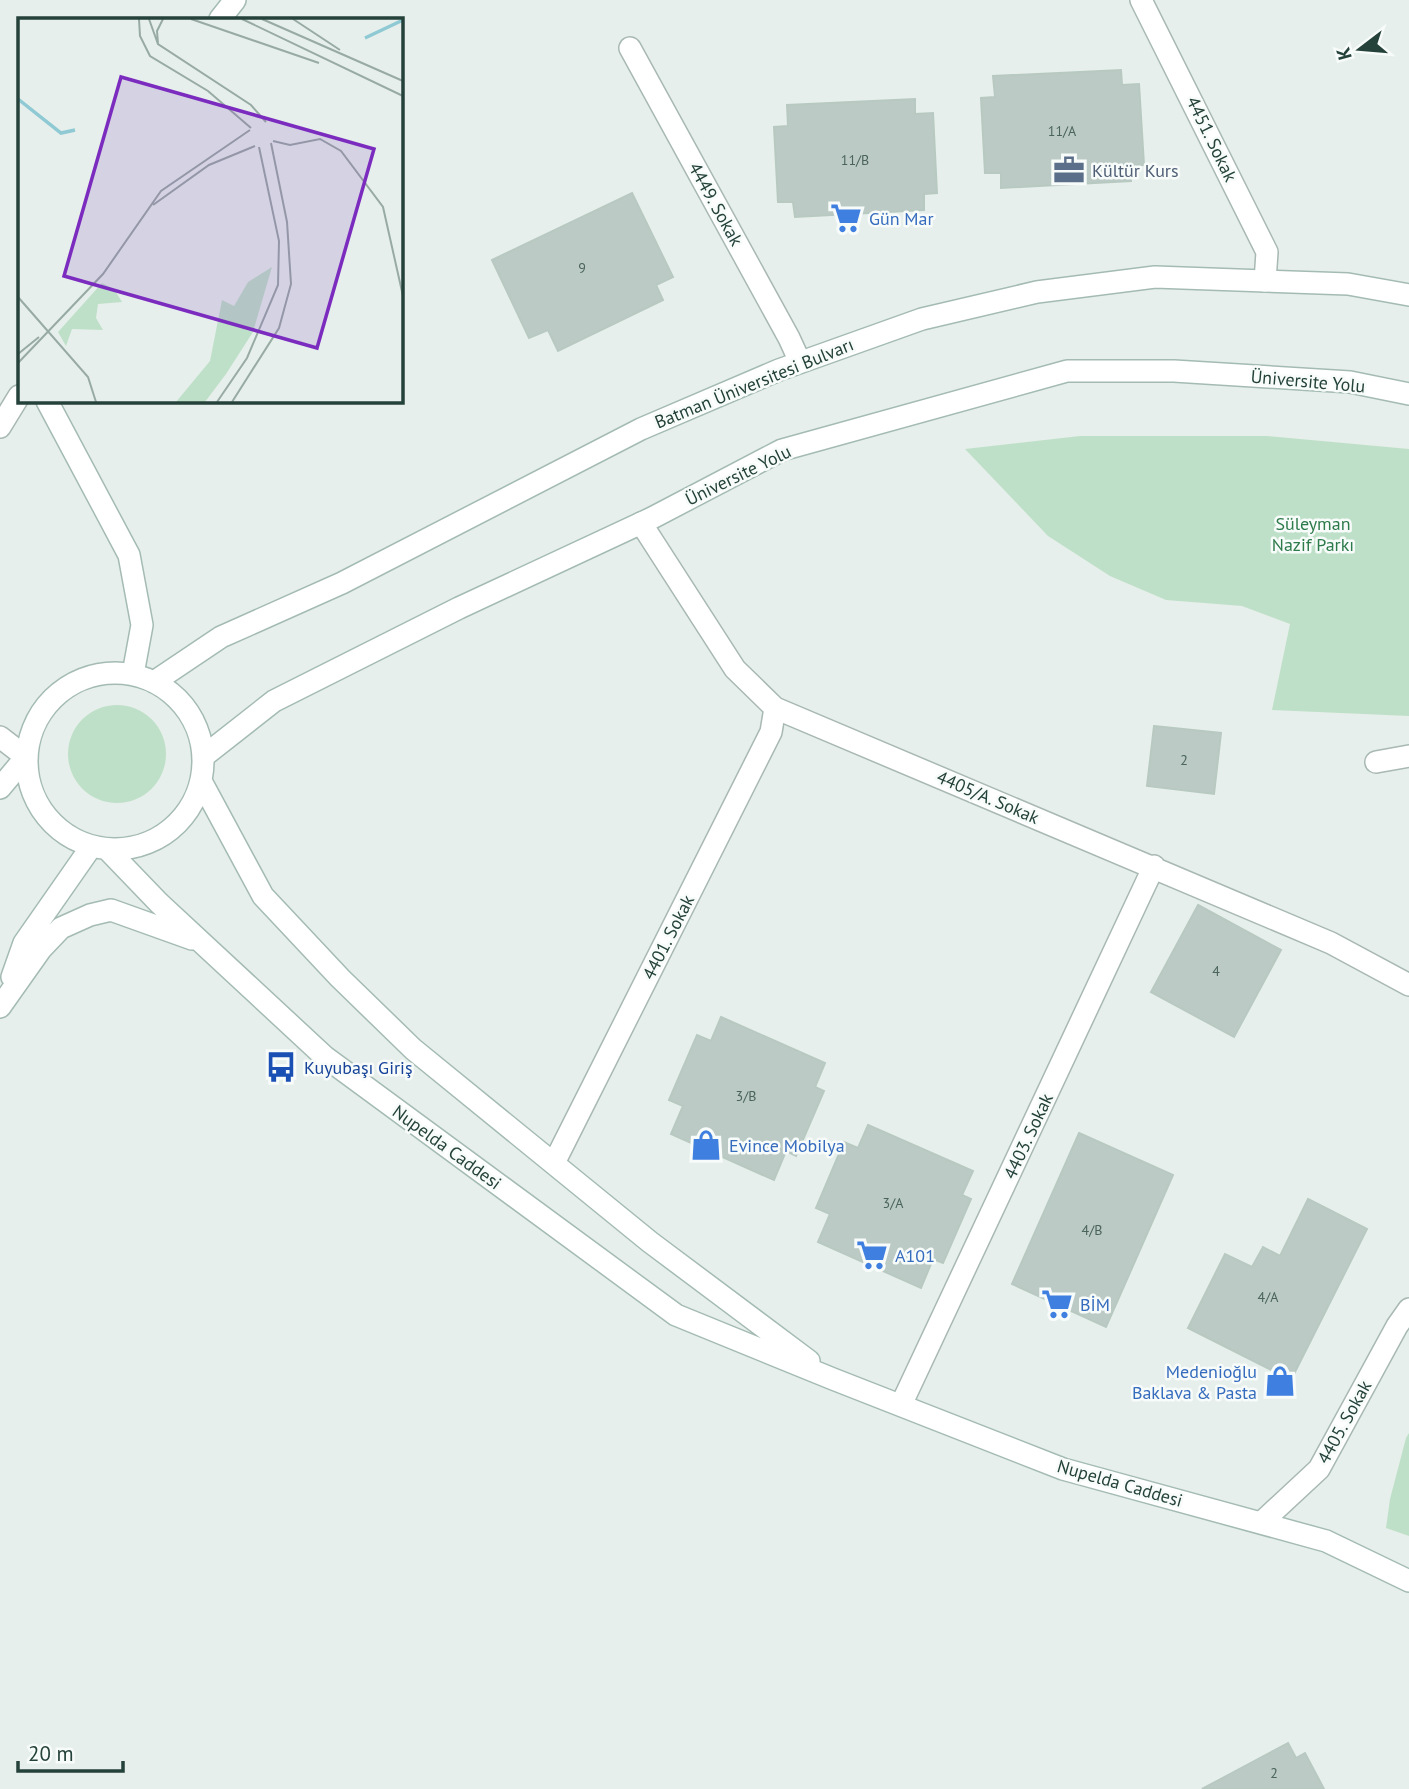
<svg xmlns="http://www.w3.org/2000/svg" width="1409" height="1789" font-family="'PT Sans',sans-serif">
	<style>
		.green { fill: #bfe0c8 }
		.building { fill: #bbcac4; stroke: #b8c9c2; stroke-width: 2 }
		.lines { fill: none; stroke-linecap: round; stroke-linejoin: round }
		.street-casing { stroke: #a8b8b2; stroke-width: 24 }
		.secondary-casing { stroke: #a4bbb3; stroke-width: 24 }
		.street { stroke: #fff; stroke-width: 21 }
		.secondary { stroke: #fff; stroke-width: 21 }
		.labels { text-anchor: middle; dominant-baseline: central; stroke-width: 5; stroke-linejoin: round; paint-order: stroke }
		.number-label { font-size: 14px; fill: #4a645c }
		.street-label { font-size: 18px; fill: #24423a; stroke: #f7fbf9 }
		.service-label { font-size: 18px; fill: #4e5e75; stroke: #f7fbf9; text-anchor: start }
		.shop-label { font-size: 18px; fill: #366cbe; stroke: #f7fbf9; text-anchor: start }
		.park-label { font-size: 18px; fill: #2d7a4b; stroke: #f7fbf9 }
		.transit-label { font-size: 18px; fill: #164399; stroke: #f7fbf9; text-anchor: start }
		.inset-river { fill: none; stroke: #8ec9d4; stroke-width: 3.5 }
		.inset-road { fill: none; stroke: #98aaa4; stroke-width: 2 }
		.view { fill: #7b2cbf; fill-opacity: 0.15; stroke: #7b2cbf; stroke-width: 3.5 }
		.inset-edge { fill: none; stroke: #24423a; stroke-width: 3.5 }
	</style>
	<rect width="100%" height="100%" fill="#e6efeb"/>
	<path class="green" d="M1080,436H1267L1409,449V716L1272,710L1290,624L1242,606L1166,600L1110,576L1048,536L965,449Z
		M68 754a49 49 0 1 1 98 0a49 49 0 1 1-98 0Z
		M1409,1433V1536L1386,1528L1390,1499L1406,1438Z"/>
	<path class="building" d="M1121,70L1122,85L1139,84L1144,165H1131V181L1001,188V173H985L981,98L995,97L993,76Z
		M915,99V114L933,113L937,193L924,194V210L795,217L793,202H778L774,127L788,126L787,105Z
		M632,193L673,277L656,285L663,300L558,351L548,330L529,338L492,260Z
		M1154,726L1221,733L1214,794L1147,786Z
		M1198,905L1281,950L1234,1037L1151,992Z
		M721,1017L825,1063L815,1087L824,1091L796,1156L786,1151L774,1180L671,1134L683,1106L669,1100L697,1035L711,1041Z
		M868,1125L973,1171L962,1195L971,1199L943,1263L933,1259L921,1288L818,1242L830,1214L816,1208L844,1142L858,1148Z
		M1079,1133L1173,1175L1106,1327L1012,1284Z
		M1308,1199L1367,1229L1291,1380L1188,1328L1225,1254L1252,1267L1263,1247L1280,1256Z
		M1288,1743L1296,1758L1305,1753L1324,1789H1202Z"/>
	<g class="lines">
		<defs>
			<path id="street" d="M1141,0L1267,252L1265,281
				M630,48L789,338L800,362
				M0,427L19,396
				M641,523L735,669L775,708L1331,943L1409,985
				M0,737L26,757
				M1376,762L1409,756
				M554,1163L771,732L775,708
				M901,1405L1154,866
				M1262,1522L1319,1469L1397,1326L1409,1309"/>
			<path id="secondary" d="M220,19L235,0
				M47,401L129,555L142,625L133,674
				M27 761a88 88 0 1 1 176 0a88 88 0 1 1-176 0Z
				M154,682L221,637L342,583L641,429L779,370L922,319L1037,292L1155,277L1348,284L1409,295
				M204,756L274,701L459,608L652,518L782,450L1067,371H1174L1350,382L1409,394
				M201,781L263,896L340,978L413,1049L650,1242L809,1361
				M0,788L26,757
				M107,849L159,903L325,1057L676,1315L833,1379L1063,1469L1326,1541L1409,1581
				M12,977L24,943L91,847
				M0,1007L41,949L61,928L90,915L111,910L192,939"/>
		</defs>
		<use href="#street" class="street-casing"/>
		<use href="#secondary" class="secondary-casing"/>
		<use href="#street" class="street"/>
		<use href="#secondary" class="secondary"/>
	</g>
	<defs>
		<symbol id="office-bare" viewBox="-9 -9 18 18"><path d="M-6-3h4V-5.5h4V-3h4V5H-6ZM-1-4.5V-3h2v-1.5ZM-6 0V1H6V0Z" fill="#5c6f8a" stroke="#f7fbf9" stroke-width="2.5" paint-order="stroke"/></symbol>
		<symbol id="supermarket-bare" viewBox="-9 -9 18 18"><path d="M-6-5.5h2.5l.6 2H6L4.5 2H-2.5L-4.4-4H-6ZM-1.5 3.2a1.3 1.3 0 1 0 .1 0ZM3 3.2a1.3 1.3 0 1 0 .1 0Z" fill="#3f7fe0" stroke="#f7fbf9" stroke-width="2.5" paint-order="stroke"/></symbol>
		<symbol id="bus-bare" viewBox="-9 -9 18 18"><path d="M-5-6H5V4H4V6H2V4H-2V6H-4V4H-5ZM-3.5-4V0h7V-4ZM-3.5 1.2v1.5H-2V1.2ZM2 1.2v1.5H3.5V1.2Z" fill="#1a4fb4" stroke="#f7fbf9" stroke-width="2.5" paint-order="stroke"/></symbol>
		<symbol id="shop-bare" viewBox="-9 -9 18 18"><path d="M-5-2.5h2.3a2.7 3.5 0 0 1 5.4 0H5L5.5 6h-11ZM-1.5-2.5h3a1.5 2.3 0 0 0-3 0Z" fill="#3f7fe0" stroke="#f7fbf9" stroke-width="2.5" paint-order="stroke"/></symbol>
	</defs>
	<g fill-rule="evenodd">
		<use href="#office-bare" x="1047" y="148" width="44" height="44"/>
		<use href="#supermarket-bare" x="824" y="196" width="44" height="44"/>
		<use href="#bus-bare" x="259" y="1045" width="44" height="44"/>
		<use href="#shop-bare" x="684" y="1123" width="44" height="44"/>
		<use href="#supermarket-bare" x="850" y="1233" width="44" height="44"/>
		<use href="#supermarket-bare" x="1035" y="1282" width="44" height="44"/>
		<use href="#shop-bare" x="1258" y="1359" width="44" height="44"/>
	</g>
	<g class="labels">
		<g class="number-label">
			<text x="1062" y="131">11/A</text>
			<text x="855" y="160">11/B</text>
			<text x="582" y="268">9</text>
			<text x="1184" y="760">2</text>
			<text x="1216" y="971">4</text>
			<text x="746" y="1096">3/B</text>
			<text x="893" y="1203">3/A</text>
			<text x="1092" y="1230">4/B</text>
			<text x="1268" y="1297">4/A</text>
			<text x="1274" y="1773">2</text>
		</g>
		<g class="street-label">
			<text transform="translate(1212 139) rotate(64)">4451. Sokak</text>
			<text transform="translate(716 204) rotate(61)">4449. Sokak</text>
			<text transform="translate(1308 381) rotate(5)">Üniversite Yolu</text>
			<text transform="translate(754 383) rotate(-22)">Batman Üniversitesi Bulvarı</text>
			<text transform="translate(738 475) rotate(-26)">Üniversite Yolu</text>
			<text transform="translate(988 797) rotate(23)">4405/A. Sokak</text>
			<text transform="translate(668 937) rotate(-63)">4401. Sokak</text>
			<text transform="translate(1028 1136) rotate(-65)">4403. Sokak</text>
			<text transform="translate(447 1147) rotate(36)">Nupelda Caddesi</text>
			<text transform="translate(1344 1422) rotate(-61)">4405. Sokak</text>
			<text transform="translate(1120 1483) rotate(16)">Nupelda Caddesi</text>
		</g>
		<g class="service-label">
			<text x="1092" y="170">Kültür Kurs</text>
		</g>
		<g class="shop-label">
			<text x="869" y="218">Gün Mar</text>
			<text x="729" y="1145">Evince Mobilya</text>
			<text x="895" y="1255">A101</text>
			<text x="1080" y="1304">BİM</text>
			<text x="1257" y="1371" text-anchor="end">Medenioğlu<tspan x="1257" dy="21">Baklava &amp; Pasta</tspan></text>
		</g>
		<g class="park-label">
			<text x="1313" y="523">Süleyman<tspan x="1313" dy="21">Nazif Parkı</tspan></text>
		</g>
		<g class="transit-label">
			<text x="304" y="1067">Kuyubaşı Giriş</text>
		</g>
	</g>
	<g transform="translate(18 18)">
		<rect width="385" height="385" fill="#e6efeb"/>
		<path d="M254,249L235,314L208,356L187,384H158L192,343L204,282L216,288L230,264ZM84,265L96,271L104,284L80,286L78,300L85,312L54,311L48,328L40,314Z" fill="#bfe0c8"/>
		<path class="inset-river" d="M347,20L385,2M0,81L43,115L57,112"/>
		<path class="inset-road" d="M121,1L122,18L132,38L190,73L233,110M131,1L140,26L233,87L248,104M173,1L301,45M224,1L385,78M244,1L385,63M275,1L322,32M140,26L139,13L145,1M255,123L272,127L302,121L323,133L365,189L385,278M135,187L191,147L237,128M0,279L70,359L78,384M0,336L21,319M0,345L85,256L143,173L232,112M199,384L229,340L260,267L261,223L241,129M214,384L261,310L273,266L269,204L253,125"/>
		<path class="view" d="M103,59L356,131L299,330L46,258Z"/>
		<rect width="385" height="385" class="inset-edge"/>
	</g>
	<g transform="translate(1360 49) rotate(254)" stroke="#f7fbf9" stroke-width="5" paint-order="stroke">
	<path d="M0-5L12 26L0 18L-12 26Z" fill="#24423a"/>
	<text y="-10" font-size="19" font-weight="bold" text-anchor="middle" fill="#24423a">K</text>
	</g>
	<path d="M18 1761v10h105v-10" fill="none" stroke="#24423a" stroke-width="3.5"/>
	<text x="28" y="1761" font-size="21" fill="#24423a" stroke="#f7fbf9" stroke-width="5" paint-order="stroke">20 m</text>
</svg>
